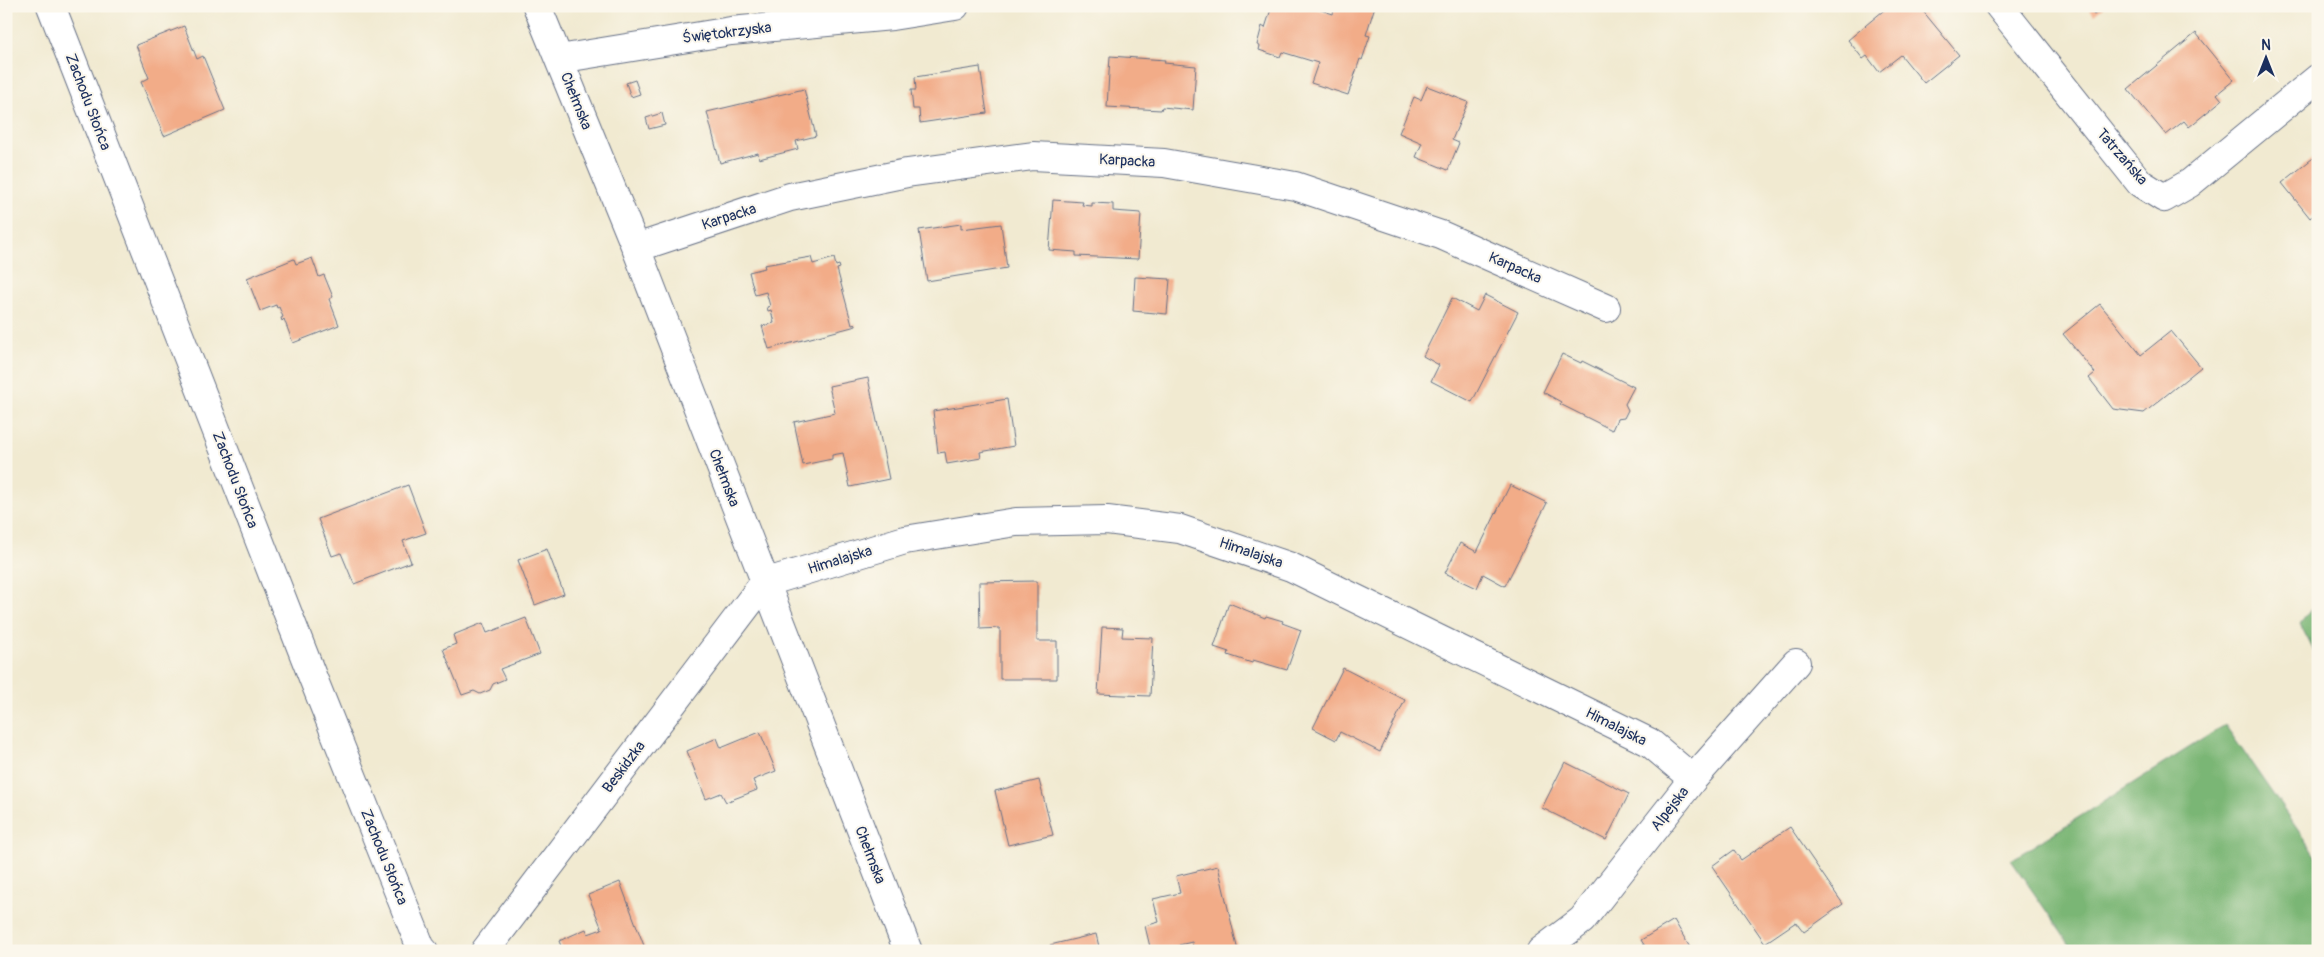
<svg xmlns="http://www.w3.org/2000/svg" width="2324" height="957" font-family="Pangolin,sans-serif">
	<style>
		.forest { fill: #7ab674; stroke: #4a7269 }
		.building { fill: #f2ac88 }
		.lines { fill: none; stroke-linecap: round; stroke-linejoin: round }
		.street-casing { stroke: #667086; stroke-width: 30 }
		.street { stroke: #fff; stroke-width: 28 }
		.labels { text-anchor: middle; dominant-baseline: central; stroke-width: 4; stroke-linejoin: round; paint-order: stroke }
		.street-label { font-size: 15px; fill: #1b2f5e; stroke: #fbf7ec }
	</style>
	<rect width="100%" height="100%" fill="#fbf7ec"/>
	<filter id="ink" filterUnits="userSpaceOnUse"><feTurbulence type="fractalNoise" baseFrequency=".02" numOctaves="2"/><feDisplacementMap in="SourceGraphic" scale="10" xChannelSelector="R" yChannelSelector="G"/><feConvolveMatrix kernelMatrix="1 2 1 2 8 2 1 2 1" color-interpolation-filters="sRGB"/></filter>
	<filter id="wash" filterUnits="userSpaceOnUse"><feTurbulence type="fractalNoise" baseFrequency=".0096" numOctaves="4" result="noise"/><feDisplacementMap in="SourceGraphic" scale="20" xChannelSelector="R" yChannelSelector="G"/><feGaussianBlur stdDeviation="1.12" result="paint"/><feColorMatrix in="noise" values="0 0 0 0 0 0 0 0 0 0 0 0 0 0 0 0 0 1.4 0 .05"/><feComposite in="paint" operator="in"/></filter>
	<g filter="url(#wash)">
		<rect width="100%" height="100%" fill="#f1ead1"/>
		<path class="forest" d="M2318,600V659L2300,624Z
			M2225,725L2318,859V951H2074L2011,860Z"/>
		<g id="blocks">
			<path class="building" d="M1272,6H1316L1315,8L1333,14L1335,6H1375L1366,35L1370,36L1362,60L1360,59L1348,95L1311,83L1318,63L1282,52L1280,57L1259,50L1260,46L1257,45L1262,26L1265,28Z
				M1889,6H1927L1922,10L1959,55L1924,83L1901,55L1879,72L1867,56L1863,59L1848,40Z
				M2087,6H2105L2094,15Z
				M184,26L197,59L203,56L225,110L164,136L141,82L149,78L136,45Z
				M2196,33L2234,80L2217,94L2222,100L2189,127L2184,121L2166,135L2128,89Z
				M1110,56L1165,60L1164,63L1196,66L1193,110L1162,107L1161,110L1107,107Z
				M980,67L987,113L920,123L919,109H913L911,90H916L915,77Z
				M635,80L640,94L631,97L626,83Z
				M1427,86L1468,102L1452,140L1459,143L1448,170L1416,157L1422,143L1399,133L1414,97L1421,100Z
				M804,89L816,136L796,141L798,149L759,159L758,153L720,163L707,112Z
				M662,113L665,125L649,129L646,118Z
				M2318,154V212L2310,218L2282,183Z
				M1053,200L1083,202L1082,205L1092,206V203L1113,204V211L1141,213L1138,259L1076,256V252L1049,250Z
				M961,224V229L1001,224L1007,268L927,281L919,230Z
				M811,257L813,264L834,258L836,266L839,265L840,268L837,269L852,325L856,324V326L769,349L762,326L774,323L771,310L768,311L767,307L770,306L766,292L755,295L749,272L765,268L764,265Z
				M312,258L319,277L324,275L333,297L329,299L339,325L293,343L284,319L282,321L281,318L283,317L279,307L277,308L276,305L260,311L247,278L294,259L296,264Z
				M1135,277L1170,279L1167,314L1133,311Z
				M1485,295L1518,312L1472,402L1431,381L1439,365L1423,356L1452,298L1477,311Z
				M2100,304L2141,355L2171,331L2201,367L2144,413L2113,409L2089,378L2095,373L2063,334Z
				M1562,354L1581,363L1582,361L1634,387L1625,404L1628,410L1624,418L1617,419L1612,430L1560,404L1561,402L1543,392Z
				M868,378L889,479L850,487L843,453L832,455V459L803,465L794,422L835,413L829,386Z
				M1007,399L1014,446L980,452L981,458L947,464L945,452L938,453L933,411Z
				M408,485L426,533L403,541L411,562L354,584L341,553L332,556L318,519Z
				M1510,485L1547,503L1505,586L1483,574L1477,588L1445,573L1460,543L1477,552Z
				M547,549L564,594L535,605L518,560Z
				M1037,581V641H1057V679H1000V628L980,629L979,582Z
				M1229,603L1265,618L1266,616L1283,621L1282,623L1301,630L1287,670L1253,660L1252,663L1228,655L1229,652L1214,647Z
				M526,618L540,654L500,669L505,679L493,684L490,690L480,694L474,691L462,695L443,649L456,644L453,635L483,623L487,633Z
				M1102,627L1123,628L1122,637L1153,638L1150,696L1098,694Z
				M1343,668L1405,700L1380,752L1340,732L1336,740L1313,728Z
				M760,732L776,771L753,780L757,790L726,802L721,793L706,799L687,751L717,738L721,748Z
				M1565,762L1629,794L1606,840L1542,808Z
				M1039,780L1053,835L1008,845L995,791Z
				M1790,827L1843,904L1804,932L1796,922L1765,943L1712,866L1734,850L1741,860Z
				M1218,866L1238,951H1194L1192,942L1179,945L1180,948L1169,951H1151L1145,926L1159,922L1153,899L1180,893L1176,876Z
				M620,882L646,951H563L559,941L586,929L588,934L602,929L588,895Z
				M1674,920L1692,951H1648L1641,940Z
				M1096,934L1100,951H1042L1050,948V945Z"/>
		</g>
	</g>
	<g filter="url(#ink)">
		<use href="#blocks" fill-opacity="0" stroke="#667086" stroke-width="1"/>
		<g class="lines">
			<defs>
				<path id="street" d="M51,6L313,678L421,948L424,951
					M537,6L636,248L908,951
					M1999,6L2140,183L2164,198L2190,183L2318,78
					M559,59L731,31L892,16L955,6
					M636,248L790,197L907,173L1033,156L1164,163L1295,186L1441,235L1606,308
					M485,951L764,583L905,540L1016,522L1107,520L1180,529L1291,567L1649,742L1693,779
					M1541,951L1582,920L1693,779L1796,663"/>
			</defs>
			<use href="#street" class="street-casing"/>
			<use href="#street" class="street"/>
		</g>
	</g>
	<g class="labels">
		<g class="street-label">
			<text transform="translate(727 33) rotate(-7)">Świętokrzyska</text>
			<text transform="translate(576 101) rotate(68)">Chełmska</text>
			<text transform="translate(88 102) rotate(69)">Zachodu Słońca</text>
			<text transform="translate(2122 157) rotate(49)">Tatrzańska</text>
			<text transform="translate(1127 161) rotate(3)">Karpacka</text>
			<text transform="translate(729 217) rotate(-18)">Karpacka</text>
			<text transform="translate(1515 268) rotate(24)">Karpacka</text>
			<text transform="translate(724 478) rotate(69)">Chełmska</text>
			<text transform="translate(235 480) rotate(69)">Zachodu Słońca</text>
			<text transform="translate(1251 553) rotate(19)">Himalajska</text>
			<text transform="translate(840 560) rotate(-17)">Himalajska</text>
			<text transform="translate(1616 727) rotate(27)">Himalajska</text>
			<text transform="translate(624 767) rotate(-53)">Beskidzka</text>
			<text transform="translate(1670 809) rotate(-52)">Alpejska</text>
			<text transform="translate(870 855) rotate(69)">Chełmska</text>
			<text transform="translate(384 857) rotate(68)">Zachodu Słońca</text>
		</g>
	</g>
	<rect width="2324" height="957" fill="none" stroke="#fbf7ec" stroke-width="25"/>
	<g transform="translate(2266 58)" stroke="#fbf7ec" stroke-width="4" paint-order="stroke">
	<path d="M0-4L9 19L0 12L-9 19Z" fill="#1b2f5e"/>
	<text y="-8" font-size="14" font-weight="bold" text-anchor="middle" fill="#1b2f5e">N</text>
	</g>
</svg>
